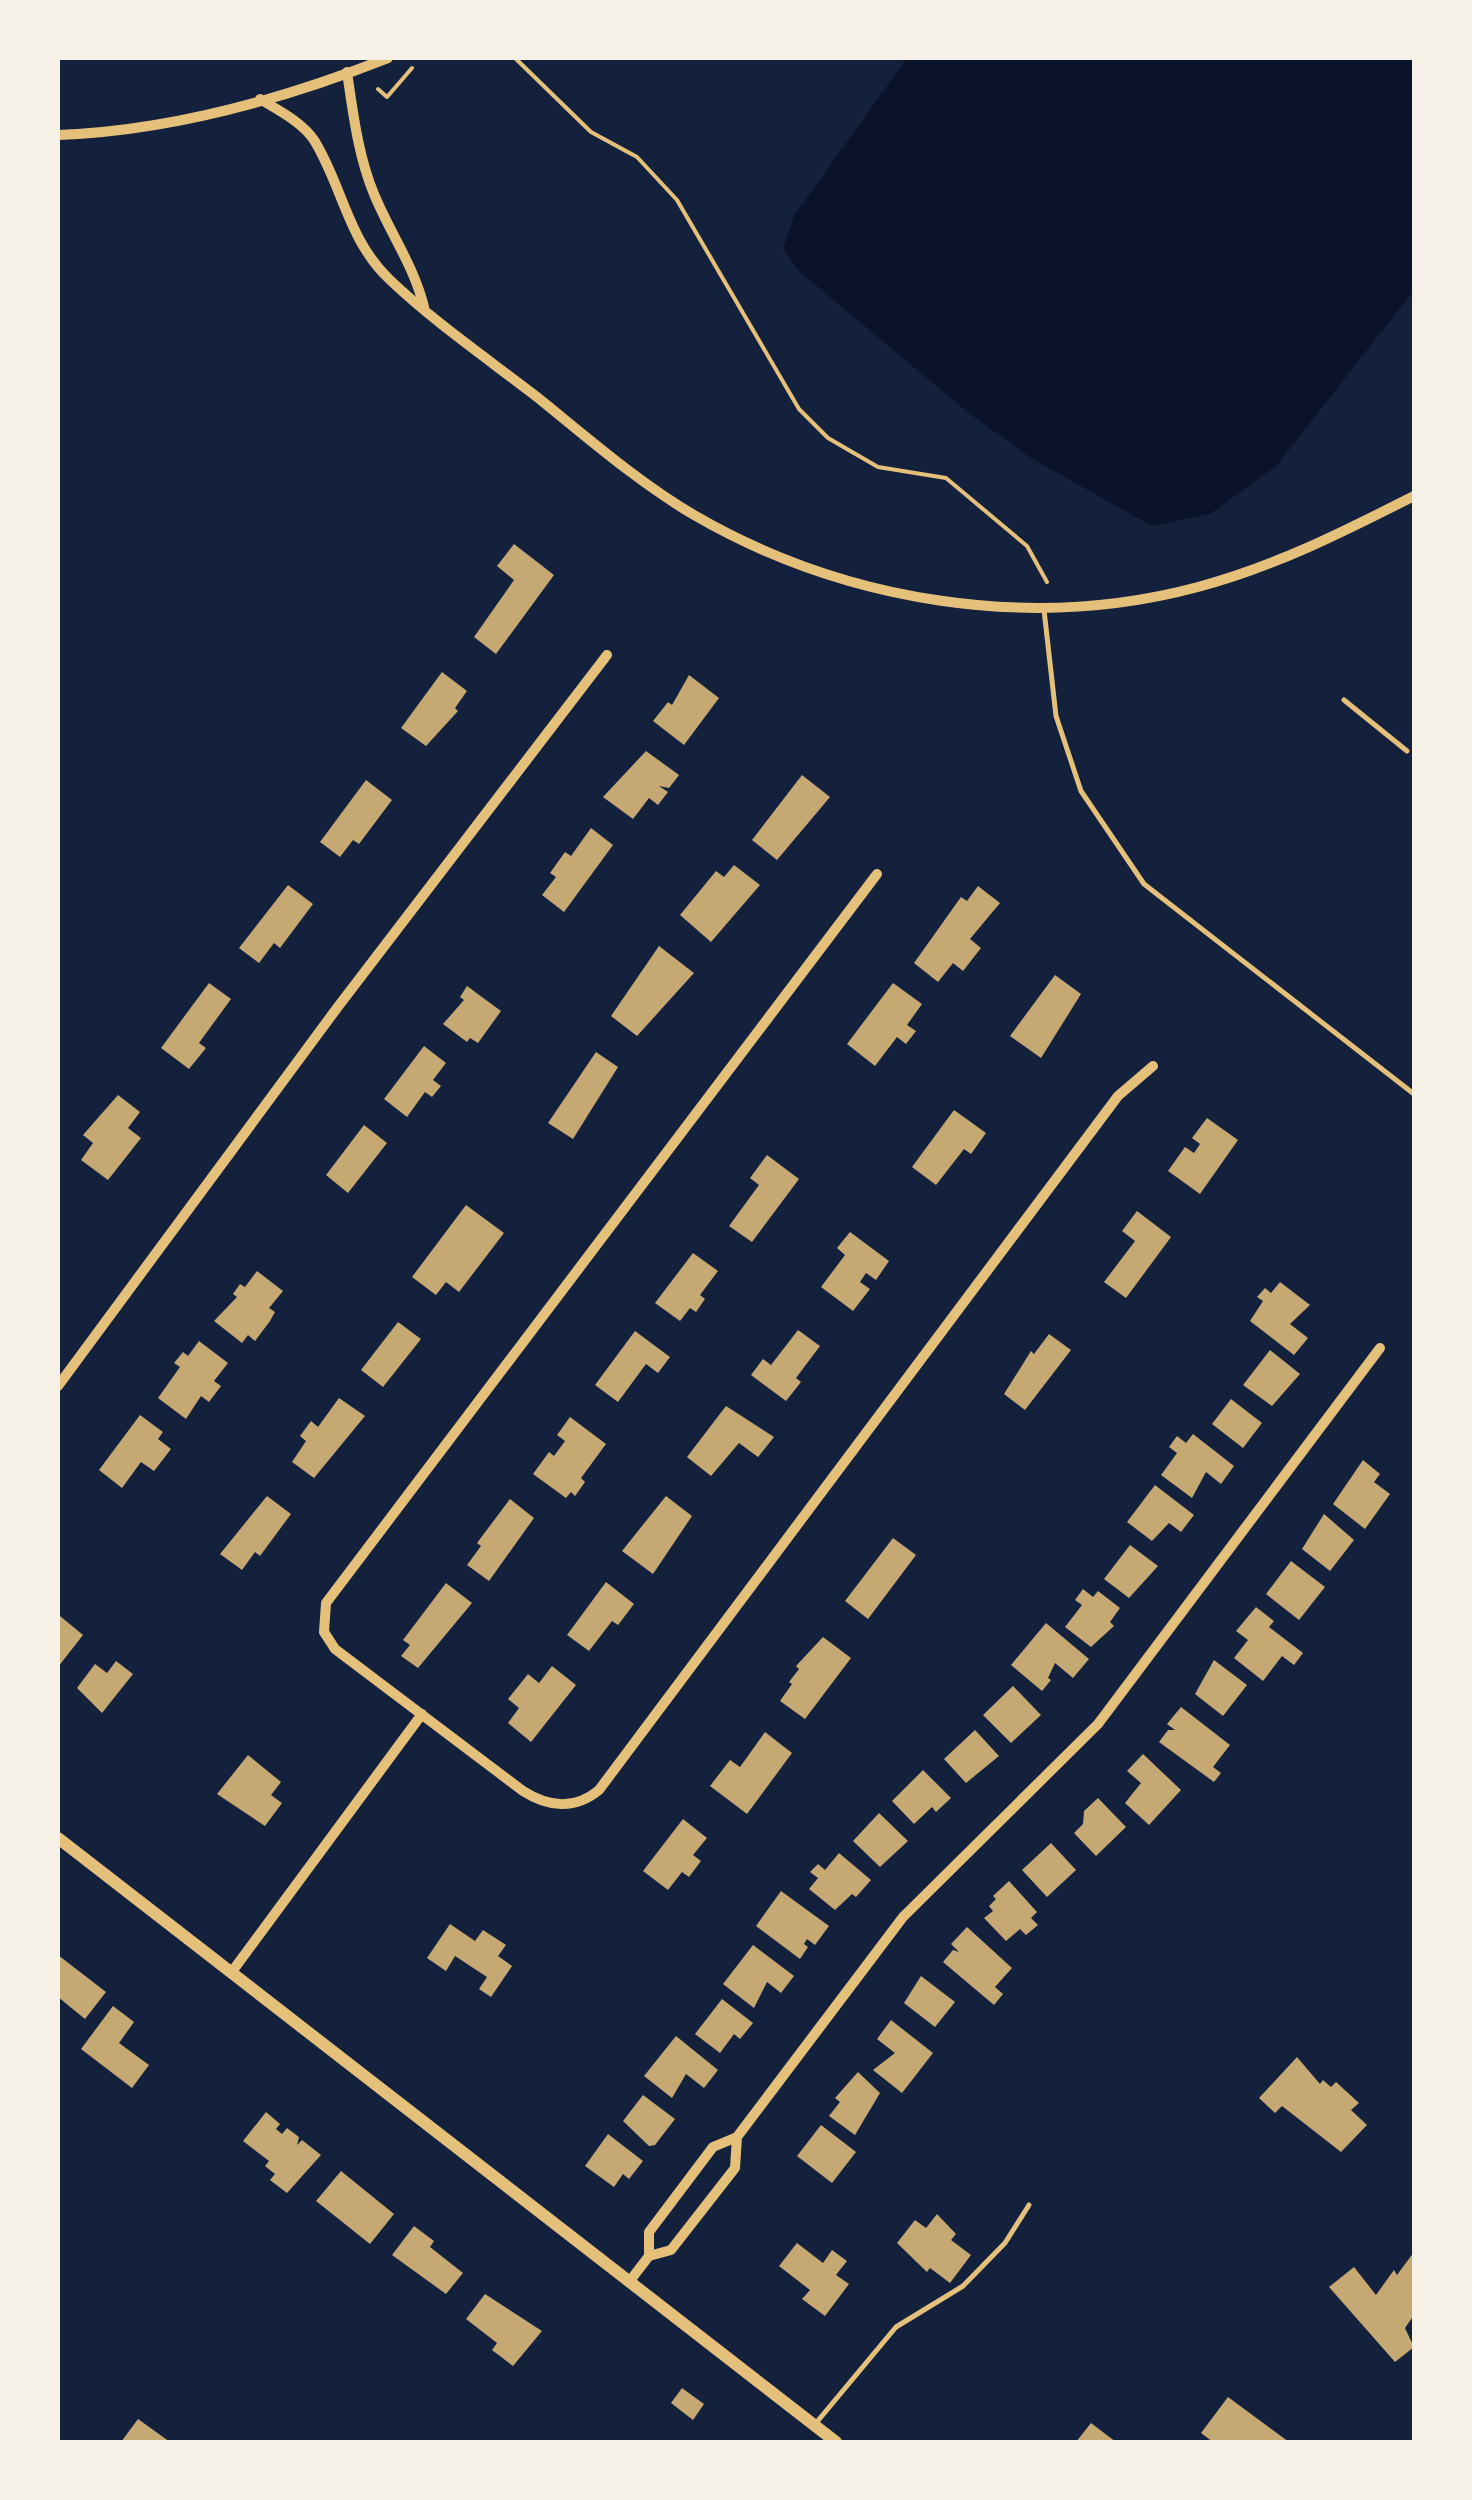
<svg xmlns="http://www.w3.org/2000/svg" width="1472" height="2500" font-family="'PT Sans',sans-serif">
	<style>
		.water { fill: #0b132b }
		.building { fill: #c6a872 }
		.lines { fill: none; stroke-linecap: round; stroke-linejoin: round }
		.path { stroke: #e5c07b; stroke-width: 4 }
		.service { stroke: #e5c07b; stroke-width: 5 }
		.minor { stroke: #e5c07b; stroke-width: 10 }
		.tertiary { stroke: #e5c07b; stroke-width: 12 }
	</style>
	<rect width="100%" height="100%" fill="#14213d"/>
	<path class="water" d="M907,58H1414V290L1277,465L1210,514L1152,526L1031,458L970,414L800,272L783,249L794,216Z"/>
	<path class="building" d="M514,544L554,575L496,654L474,637L514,580L497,566Z
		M442,672L467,691L455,708L458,711L426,746L401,728Z
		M689,675L719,698L684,745L653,721L668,702L672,705Z
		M646,751L679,775L669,788L659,786L668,792L658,805L649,798L633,819L603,797Z
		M802,775L830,797L777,860L752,840Z
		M366,780L392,800L359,844L353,840L340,857L320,842Z
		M591,828L613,845L564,912L542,895L556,877L550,873L565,852L571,856Z
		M734,865L760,885L711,942L680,915L716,871L724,877Z
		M288,885L313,904L280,948L274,943L259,963L239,948Z
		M978,886L1000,903L970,939L981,948L963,971L953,963L938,982L914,963L961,897L967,901Z
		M659,946L694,973L637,1036L611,1016Z
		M1055,975L1081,994L1041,1058L1010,1036Z
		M209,983L231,999L199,1043L206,1048L189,1069L161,1048Z
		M893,983L922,1004L907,1025L916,1031L906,1044L897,1037L875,1066L847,1044Z
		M467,986L501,1011L478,1043L470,1038L467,1042L443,1024L464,1000L460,997Z
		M424,1046L446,1063L433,1080L441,1086L432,1097L425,1092L407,1117L384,1099Z
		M596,1052L618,1067L573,1139L548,1123Z
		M118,1095L140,1112L128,1128L141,1138L108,1180L81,1160L93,1143L83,1135Z
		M954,1110L986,1133L971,1154L964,1149L936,1185L912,1167Z
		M1207,1118L1238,1140L1200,1194L1168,1171L1185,1147L1194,1153L1200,1144L1192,1138Z
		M364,1125L387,1143L348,1193L326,1175Z
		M767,1155L799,1179L752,1242L729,1226L759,1185L750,1178Z
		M466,1205L504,1233L459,1292L446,1282L436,1295L412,1277Z
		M1137,1211L1171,1237L1126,1298L1104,1282L1135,1241L1122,1231Z
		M850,1232L889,1261L876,1280L866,1273L860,1282L870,1289L853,1311L821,1287L845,1255L837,1248Z
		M693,1253L718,1271L700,1295L705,1299L696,1312L690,1308L680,1321L655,1303Z
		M257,1271L283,1291L269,1308L275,1312L270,1321L255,1341L248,1335L242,1343L214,1321L237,1297L233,1294L240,1284L245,1287Z
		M1280,1282L1310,1305L1290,1324L1308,1338L1294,1355L1250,1321L1263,1301L1257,1297L1265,1288L1271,1293Z
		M398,1322L421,1339L383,1387L361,1370Z
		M798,1330L820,1346L796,1378L801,1382L786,1401L751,1375L763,1359L771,1365Z
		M635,1331L670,1357L658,1373L646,1364L618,1402L595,1385Z
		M1049,1334L1071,1350L1025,1410L1004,1394L1031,1351L1034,1354Z
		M199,1341L228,1363L214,1381L221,1386L209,1402L201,1396L186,1419L158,1398L180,1367L174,1363L183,1352L188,1356Z
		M1270,1350L1300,1374L1272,1406L1243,1385Z
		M339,1398L365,1416L314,1478L292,1462L306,1441L300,1436L311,1421L318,1427Z
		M1231,1399L1262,1423L1243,1448L1212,1424Z
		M726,1406L774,1437L758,1457L739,1443L711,1476L687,1457Z
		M140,1415L163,1432L158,1439L171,1449L154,1471L141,1462L122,1488L99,1470Z
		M570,1417L606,1444L581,1478L585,1482L575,1496L571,1492L566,1498L533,1474L549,1452L554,1456L565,1441L557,1435Z
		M1193,1434L1234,1466L1221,1484L1206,1472L1192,1498L1161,1475L1177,1453L1169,1447L1177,1436L1186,1443Z
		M1363,1460L1380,1474L1374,1482L1390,1494L1365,1529L1333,1504Z
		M1155,1485L1194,1515L1181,1532L1169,1523L1152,1541L1127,1522Z
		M267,1496L291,1514L260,1556L255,1552L242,1570L220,1554Z
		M666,1496L692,1516L653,1574L622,1551Z
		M510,1499L534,1518L489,1581L467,1565L481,1546L477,1543Z
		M1324,1514L1354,1540L1330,1571L1302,1549Z
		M893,1538L916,1555L868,1619L845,1601Z
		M1130,1545L1158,1566L1129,1598L1104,1579Z
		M1291,1561L1325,1587L1299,1620L1266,1594Z
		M606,1582L634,1604L618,1625L612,1621L589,1651L567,1635Z
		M446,1583L472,1603L418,1668L401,1656L410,1645L403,1640Z
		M1083,1589L1093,1597L1098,1591L1120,1608L1110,1622L1114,1626L1091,1647L1065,1627L1082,1605L1075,1600Z
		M1256,1607L1274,1621L1269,1627L1303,1653L1294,1665L1282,1656L1263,1681L1234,1658L1248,1640L1236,1631Z
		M60,1616L83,1635L58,1667V1619Z
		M1046,1623L1089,1659L1073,1678L1055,1663L1048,1678L1051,1680L1042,1691L1011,1665Z
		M823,1637L851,1658L805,1719L780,1701L792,1684L789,1682L799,1669L796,1666Z
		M1214,1660L1247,1685L1223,1716L1195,1694Z
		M116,1661L133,1674L102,1713L77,1688L95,1664L107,1673Z
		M552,1666L576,1685L531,1742L508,1723L519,1708L508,1699L528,1674L539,1683Z
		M1013,1686L1041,1715L1011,1743L983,1715Z
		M1181,1707L1230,1745L1213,1767L1221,1773L1214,1782L1159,1742L1168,1730H1175L1167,1724Z
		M975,1730L999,1756L966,1783L944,1759Z
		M765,1732L792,1753L747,1814L710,1786L730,1760L740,1767Z
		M1143,1754L1181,1790L1149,1825L1125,1803L1141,1783L1127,1771Z
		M248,1755L281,1782L271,1795L282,1803L265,1826L217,1794Z
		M923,1770L951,1798L936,1812L932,1807L914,1824L892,1801Z
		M1098,1798L1126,1827L1096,1856L1074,1833L1083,1824L1084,1811Z
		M879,1813L908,1841L880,1867L853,1841Z
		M683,1819L707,1838L693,1855L701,1861L689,1877L682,1872L668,1890L643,1871Z
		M1051,1843L1076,1870L1047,1897L1022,1870Z
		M839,1853L871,1880L856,1897L852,1894L835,1910L809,1889L818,1878L810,1872L818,1864L825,1870Z
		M1009,1881L1037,1912L1031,1918L1038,1925L1026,1935L1020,1929L1006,1941L984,1918L993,1911L989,1906L996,1899L993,1896Z
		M781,1891L829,1926L815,1945L807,1939L804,1944L808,1947L800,1959L756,1926Z
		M450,1924L475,1941L483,1930L506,1945L498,1956L512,1966L491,1997L479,1989L487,1977L455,1956L446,1971L427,1958Z
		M967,1927L1012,1968L995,1987L1003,1994L994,2005L943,1962L953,1950L959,1952L951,1944Z
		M753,1945L794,1976L781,1993L767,1982L754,2008L723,1984Z
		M58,1955L106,1992L85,2019L58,1997Z
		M921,1976L955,2002L935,2027L904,2003Z
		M722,1999L753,2023L740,2039L734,2034L720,2053L695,2034Z
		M113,2006L134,2022L119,2043L149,2065L132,2088L81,2049Z
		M891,2020L933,2053L902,2093L873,2070L895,2053L877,2039Z
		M676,2036L718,2070L704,2088L686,2074L672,2098L644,2076Z
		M1297,2057L1320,2084L1323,2080L1331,2087L1336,2082L1359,2103L1351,2110L1367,2125L1341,2152L1282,2106L1275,2113L1259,2098Z
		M858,2072L880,2093L855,2135L829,2116L840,2102L835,2098Z
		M643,2095L675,2119L655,2145L649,2146L623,2121Z
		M266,2112L280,2124L276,2129L282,2134L287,2128L299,2137L297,2145L302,2140L321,2155L287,2193L270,2180L275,2174L265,2166L269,2161L243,2141Z
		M821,2125L856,2152L832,2183L797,2156Z
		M608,2134L643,2161L629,2179L623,2174L614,2187L585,2166Z
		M341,2171L394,2214L370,2244L316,2201Z
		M937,2214L956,2234L951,2240L971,2255L950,2283L930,2268L927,2272L897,2243L915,2220L926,2228Z
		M414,2226L434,2241L430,2247L463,2273L446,2294L392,2255Z
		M797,2243L823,2263L832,2250L847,2261L836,2275L849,2284L825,2316L802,2299L810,2290L779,2266Z
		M1414,2252V2315L1405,2328L1414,2347L1395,2362L1329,2287L1354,2267L1376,2295L1394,2270L1397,2275Z
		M485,2294L542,2331L513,2366L492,2350L497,2343L466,2319Z
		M682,2388L704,2404L693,2420L671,2403Z
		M1228,2397L1289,2442H1213L1201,2433Z
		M138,2419L170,2442H121Z
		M1091,2423L1116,2442H1076Z"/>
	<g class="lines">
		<path class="path" d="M515,58L591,132L637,157L677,200L799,409L828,438L878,467L946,478L1027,546L1047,582
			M378,89L387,97L412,68"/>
		<path class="service" d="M1044,610L1056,716L1081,791L1144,884L1414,1094
			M1344,700L1407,751
			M816,2423L896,2327L963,2286L1005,2243L1029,2205"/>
		<path class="minor" d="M347,72C353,112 358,156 374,194C390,233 414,266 424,307
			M260,99C278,110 302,122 314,140C342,185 348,240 389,279C434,322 488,359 537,397C588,438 638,482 694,515C844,602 1030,632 1198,587C1274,567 1345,531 1414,496
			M58,135C170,131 284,99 388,58
			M877,874L326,1603L324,1632L335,1649L523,1791C548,1807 575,1810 599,1790L1118,1096L1153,1066
			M58,1386L337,1008L607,655
			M231,1973L422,1714
			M649,2256V2232L713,2147L737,2137L903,1917L1098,1724L1380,1348
			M629,2282L649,2256L671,2250L735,2168L737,2137"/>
		<path class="tertiary" d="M58,1838L836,2442"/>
	</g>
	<rect width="1472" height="2500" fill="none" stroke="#f6f1e7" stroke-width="120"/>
</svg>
